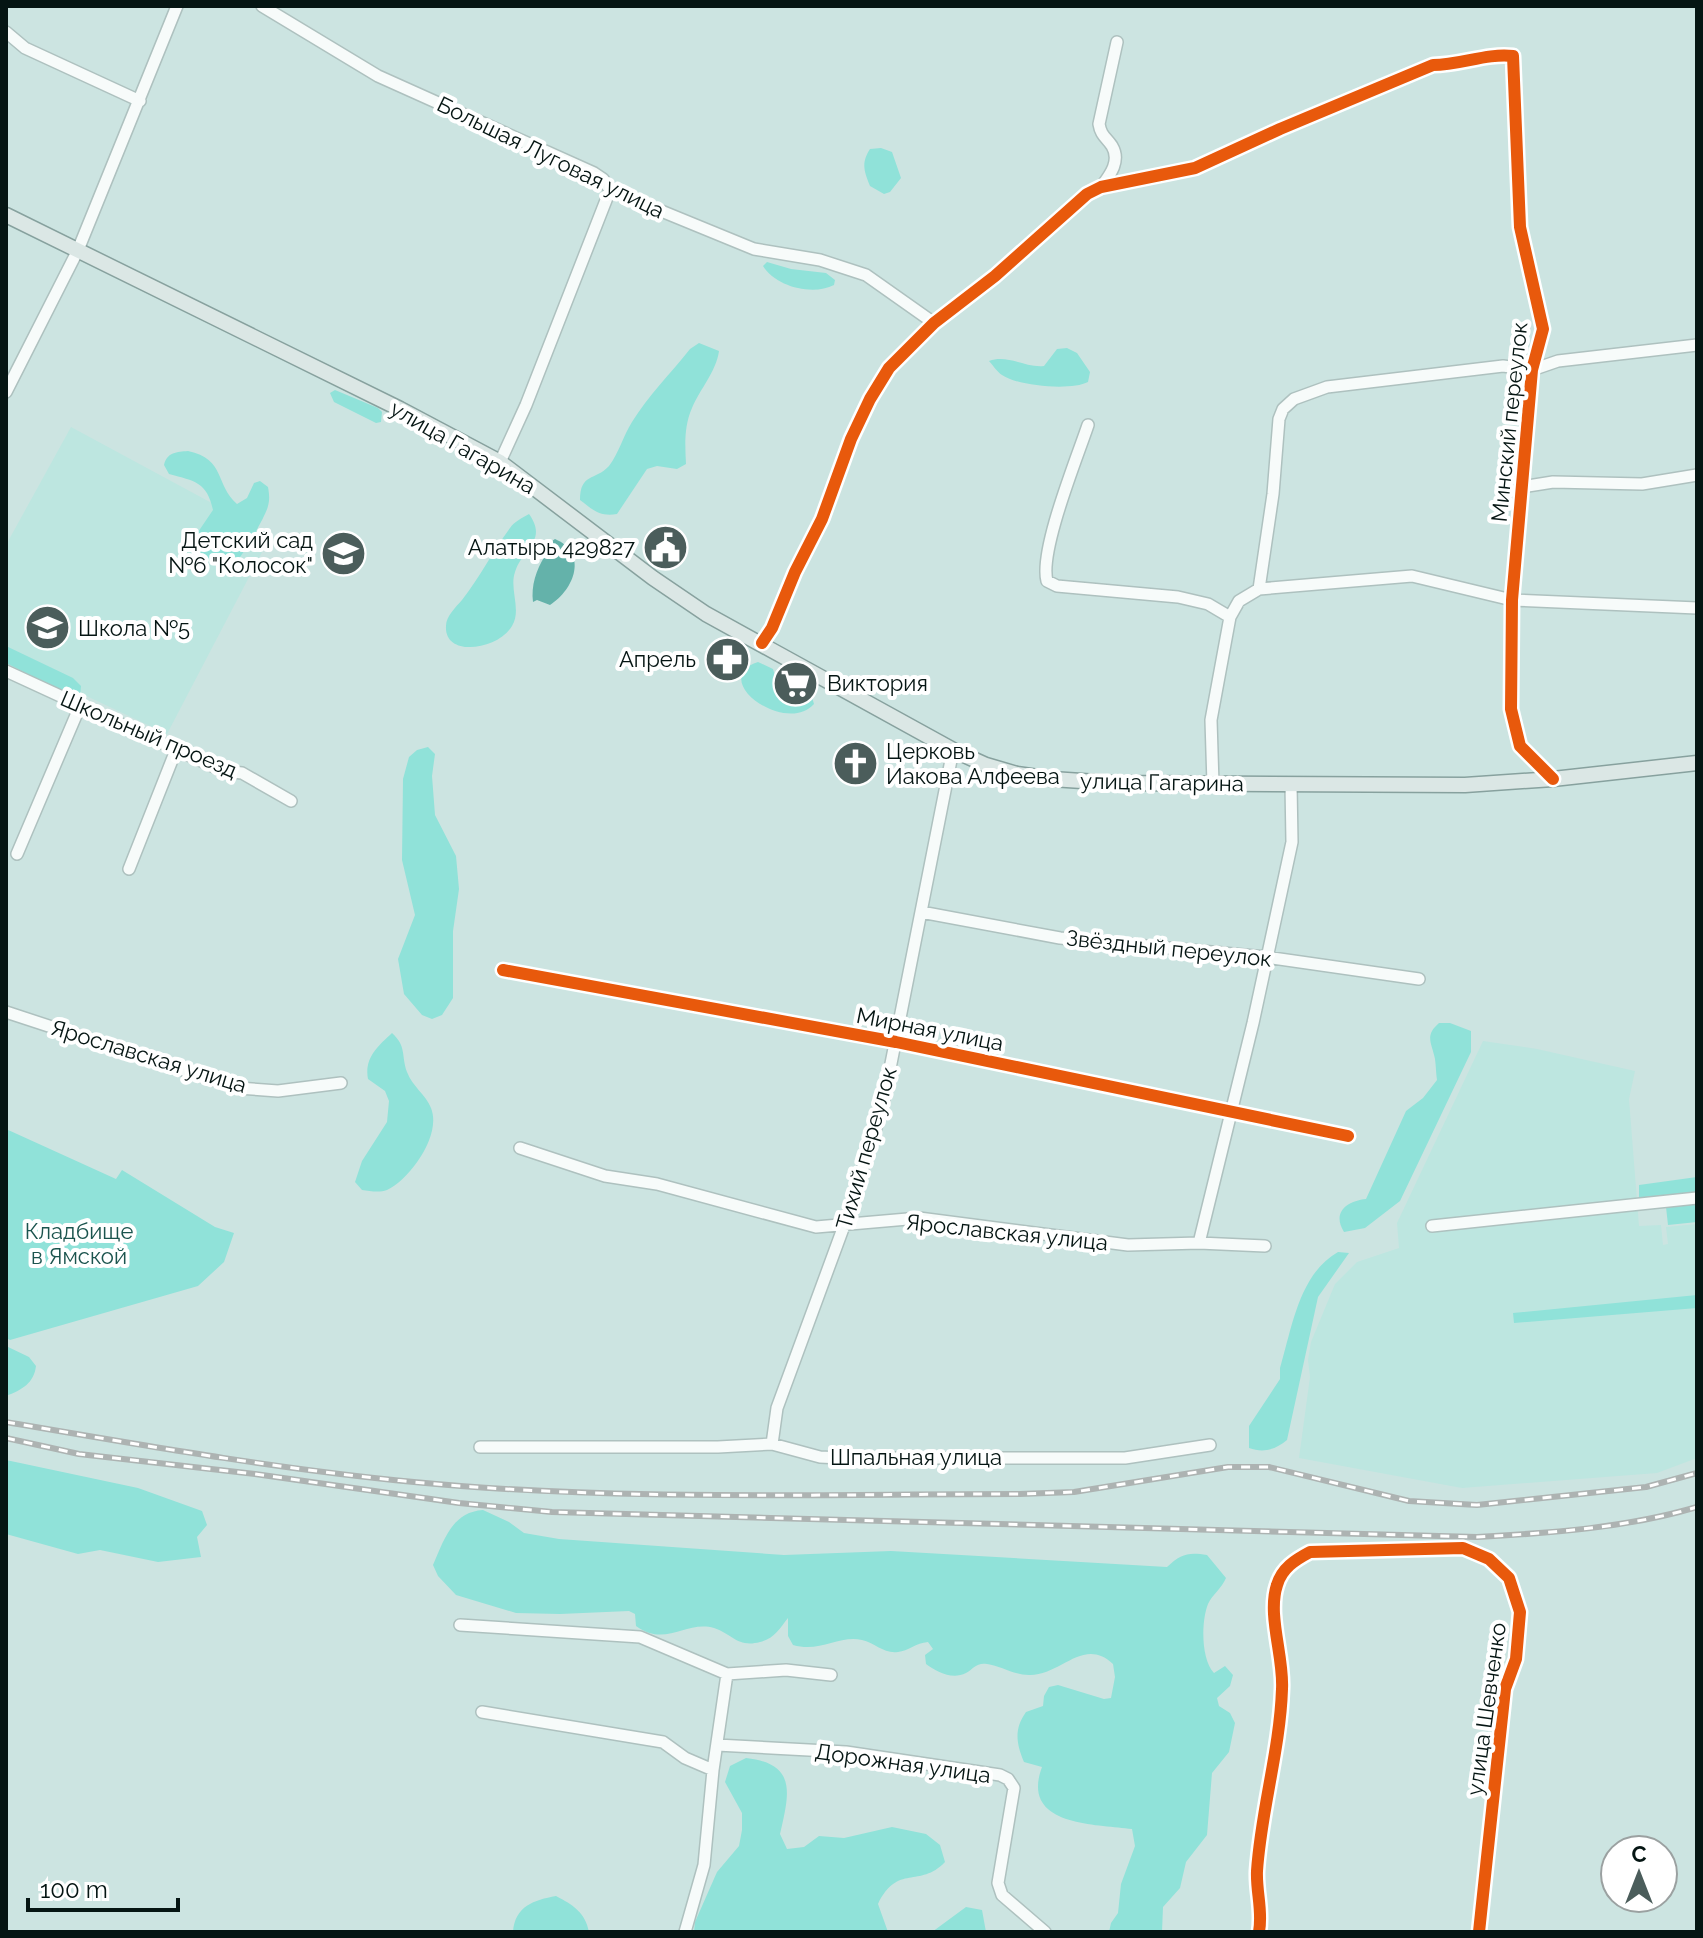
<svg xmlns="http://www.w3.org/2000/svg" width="1703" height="1938" font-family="Raleway,sans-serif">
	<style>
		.built { fill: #bde6e0 }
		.green { fill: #90e2d9 }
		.water { fill: #64b2aa }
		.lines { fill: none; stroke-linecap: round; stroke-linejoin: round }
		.minor-casing { stroke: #aec1bf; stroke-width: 14 }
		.major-casing { stroke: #87a19e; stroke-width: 17 }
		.minor { stroke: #f7fbfa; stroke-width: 11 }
		.major { stroke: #dbe7e5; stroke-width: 14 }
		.rail-casing { stroke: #adb3b2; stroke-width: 6 }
		.rail { stroke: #fff; stroke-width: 3; stroke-dasharray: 9; stroke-linecap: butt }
		.cycleway-casing { stroke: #fff; stroke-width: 17 }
		.cycleway { stroke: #e8590c; stroke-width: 12 }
		.labels { text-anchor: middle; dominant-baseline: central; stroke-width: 8; stroke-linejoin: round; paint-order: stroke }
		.street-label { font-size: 22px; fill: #051513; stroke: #fff }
		.poi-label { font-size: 22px; fill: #051513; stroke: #fff; text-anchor: end }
		.park-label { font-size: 22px; fill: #1b544e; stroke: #fff }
	</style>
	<rect width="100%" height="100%" fill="#cce4e1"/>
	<path class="built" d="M71,427L271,535L167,734L6,658V545Z
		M1483,1041L1537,1049L1635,1071L1629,1099L1639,1226L1661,1225L1663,1245L1668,1244L1666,1227L1697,1224V1458L1657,1473L1462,1488L1299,1458L1310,1377L1308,1360L1311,1342L1335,1284L1357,1262L1399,1248L1397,1223Z"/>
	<path class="green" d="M881,148L892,152L901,178L890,192L884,194L870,186C864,171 861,163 870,149Z
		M767,262L791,269L826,273L835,280L834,285C813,296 776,287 763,266Z
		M699,343L719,351C716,372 700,389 692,408C684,426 685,445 686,464L677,469L657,466L647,469L617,514C600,517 593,510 580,500C580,473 595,481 609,466C619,453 623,436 632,422C648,396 671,373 690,349Z
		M1067,348L1077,353L1090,372L1088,382C1071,391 1017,386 1002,375C997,372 993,365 989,361C1008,354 1025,368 1044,366L1057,349Z
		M335,390L378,408L382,412L381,422L376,423L334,402L330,393Z
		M188,451C226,459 215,485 237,504L247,498L254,483L260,481L268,487C269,493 270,499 268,506C266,516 239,562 232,567C216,566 203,560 195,546L196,535L213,510C207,482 195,481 169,474L164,465C167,452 177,452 188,451Z
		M529,514C548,541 523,547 515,572C509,589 522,610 512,626C498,650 444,658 446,626C446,616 456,607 462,600C480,577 493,551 510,528C514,522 522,518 529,514Z
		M6,646L73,678L81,686L80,696H70L6,663Z
		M758,662L773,669C778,688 790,701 811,694L814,704C786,736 707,679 758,662Z
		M428,747L435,754L432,776L435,815L456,856L459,889L453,931V998L442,1015L432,1019L422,1015L404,994L398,959L415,915L402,860L403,779L409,757L417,750Z
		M1439,1023H1450L1471,1031V1052L1400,1201L1365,1228L1344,1232C1332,1213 1346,1201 1366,1199L1406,1111L1423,1098L1437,1080C1436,1074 1436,1066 1435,1059C1432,1043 1424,1036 1439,1023Z
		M392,1033C407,1047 401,1055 407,1072C412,1086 426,1095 431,1108C442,1135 410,1179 387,1190C379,1193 370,1191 362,1190L355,1182L362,1161L387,1122L389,1101L385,1091L368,1079C364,1058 378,1046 392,1033Z
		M6,1129L116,1179L122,1170L215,1227L234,1233L224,1262L198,1286L10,1340L6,1338Z
		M1697,1177V1194L1639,1202V1185Z
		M1697,1203V1222L1668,1225L1666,1207Z
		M1338,1252L1349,1253L1318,1297L1287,1440C1275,1450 1263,1453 1249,1448V1426L1280,1379V1368C1292,1328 1299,1274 1338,1252Z
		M1697,1295V1308L1514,1323L1513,1313Z
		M6,1346L29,1357L36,1366C34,1383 22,1390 6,1396Z
		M6,1460L138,1488L202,1511L207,1525L197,1537L201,1557L158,1562L100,1550L78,1554L6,1534Z
		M483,1510L509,1522L524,1533L559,1539L784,1555L891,1551L1167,1567C1181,1554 1188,1552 1207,1555L1226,1578C1222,1588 1212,1595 1208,1604C1201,1622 1201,1659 1214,1673L1225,1666L1233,1675L1230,1686L1217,1698L1219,1706L1230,1713L1235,1723L1229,1752L1212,1773L1207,1835L1186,1862L1180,1888L1163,1907L1162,1932H1109L1111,1923L1118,1913L1121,1884L1135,1846L1132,1829C1094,1824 1020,1826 1042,1767L1024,1762C1016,1743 1014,1729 1026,1712L1043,1706L1044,1696L1049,1687L1058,1685L1104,1699L1111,1698L1115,1677L1113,1664C1083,1636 1061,1676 1029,1675C1014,1675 1001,1666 987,1664C977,1662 973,1669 966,1673C952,1680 937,1672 926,1664L925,1655L933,1649L928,1642C916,1643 908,1651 898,1652C884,1654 875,1643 862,1640C839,1635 820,1653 793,1645L788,1636V1618C780,1628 774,1639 760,1642C738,1648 732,1634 714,1628C686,1620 666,1648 636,1626L635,1614L629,1611L560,1614L516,1613L456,1595L438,1576L433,1565C444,1540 452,1512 483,1510Z
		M746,1758C798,1764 789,1794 780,1834L787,1849L804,1847L819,1836L844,1838L892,1827L926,1834L940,1845L945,1862C919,1889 898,1863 878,1904L888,1932H694L695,1922L717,1872L739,1846L742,1830V1813L725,1782L730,1766Z
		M556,1896C573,1905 585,1912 589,1932H513C515,1906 534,1900 556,1896Z
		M966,1907L982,1910L986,1932H932Z"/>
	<path class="water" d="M555,539C588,553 575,589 550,605L537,600L533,602C531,586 536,570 545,556C550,548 547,544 555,539Z"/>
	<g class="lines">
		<defs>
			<path id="minor" d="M262,6L378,76L594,173L603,179L610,190L754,249L820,260L866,275L934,323
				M6,32L25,48L140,101
				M1101,187C1110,175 1121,161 1112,146C1106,137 1101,136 1099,124L1117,42
				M6,392L78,250L177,6
				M1088,425C1077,458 1039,551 1047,581L1057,586L1178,597L1208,604L1230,617L1239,601L1259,589L1412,576L1512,600L1697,608
				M500,462L526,405L610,190
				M1522,487L1553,482L1642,484L1697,475
				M1259,589L1273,494L1279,419L1283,409L1294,399L1327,387L1503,366L1532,370L1558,361L1697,345
				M762,643L772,628L795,572L822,519L851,439L870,399L889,368L934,323L995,276L1087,194L1101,187L1195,168L1280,129L1433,65C1461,65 1486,53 1513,56L1520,227L1543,329L1532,370L1512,600L1511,709L1520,746L1553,779
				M6,671L223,771L242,773L291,801
				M1213,784L1211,720L1230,617
				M17,854L80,706
				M129,869L176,750
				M921,912L1060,938L1266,957L1419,979
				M503,970L896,1042L1348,1136
				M6,1012L238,1088L278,1091L341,1083
				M520,1148L605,1176L657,1184L816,1227L919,1218L1128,1245L1199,1243L1265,1246
				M1432,1226L1697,1198
				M1199,1243L1253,1023L1292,842L1291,785
				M772,1444L777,1408L845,1223L882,1109L953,750
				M480,1447H718L772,1444L820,1457L840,1458H1125L1210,1445
				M460,1625L640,1637L727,1674L786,1670L831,1675
				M482,1712L663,1742L685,1758L713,1770
				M717,1745L846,1752L1000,1775L1008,1779L1014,1788L998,1883L1002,1895L1045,1932
				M685,1932L704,1865L713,1770L727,1674
				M1259,1932C1263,1911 1256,1892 1257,1871C1261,1810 1280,1750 1282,1689C1284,1657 1267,1615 1277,1585C1282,1568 1295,1560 1310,1552L1463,1548L1489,1559L1509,1578L1520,1612L1516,1659L1505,1689L1479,1932"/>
			<path id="major" d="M6,215L400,409L500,462L653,578L706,614L953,750L986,765L1017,774L1052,779L1112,783L1465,785L1553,779L1697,763"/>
		</defs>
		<use href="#minor" class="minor-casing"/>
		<use href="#major" class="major-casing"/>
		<use href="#minor" class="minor"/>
		<use href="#major" class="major"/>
		<defs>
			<path id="rail" d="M6,1422C141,1445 277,1469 414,1482C615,1501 818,1494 1020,1494L1074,1492L1228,1467H1269L1409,1501L1477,1505L1646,1487L1697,1473
				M6,1438L79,1454L255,1474L459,1503L552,1512L1477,1537C1551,1533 1626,1528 1697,1507"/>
		</defs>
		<use href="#rail" class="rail-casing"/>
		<use href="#rail" class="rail"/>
		<defs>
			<path id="cycleway" d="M762,643L772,628L795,572L822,519L851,439L870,399L889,368L934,323L995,276L1087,194L1101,187L1195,168L1280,129L1433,65C1461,65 1486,53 1513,56L1520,227L1543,329L1532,370L1512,600L1511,709L1520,746L1553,779
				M503,970L896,1042L1348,1136
				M1259,1932C1263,1911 1256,1892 1257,1871C1261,1810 1280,1750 1282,1689C1284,1657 1267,1615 1277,1585C1282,1568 1295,1560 1310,1552L1463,1548L1489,1559L1509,1578L1520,1612L1516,1659L1505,1689L1479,1932"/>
		</defs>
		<use href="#cycleway" class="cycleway-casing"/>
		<use href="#cycleway" class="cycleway"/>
	</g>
	<defs>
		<symbol id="civic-disc" viewBox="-11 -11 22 22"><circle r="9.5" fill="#4b5d5b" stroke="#fff"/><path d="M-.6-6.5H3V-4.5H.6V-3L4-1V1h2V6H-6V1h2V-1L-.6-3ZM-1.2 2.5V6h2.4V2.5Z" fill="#fff"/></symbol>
		<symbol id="school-disc" viewBox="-11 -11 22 22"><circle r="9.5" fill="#4b5d5b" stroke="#fff"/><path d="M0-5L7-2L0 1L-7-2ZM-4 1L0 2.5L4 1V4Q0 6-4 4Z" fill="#fff"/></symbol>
		<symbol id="pharmacy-disc" viewBox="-11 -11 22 22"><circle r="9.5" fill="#4b5d5b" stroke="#fff"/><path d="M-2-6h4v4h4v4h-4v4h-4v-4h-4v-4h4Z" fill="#fff"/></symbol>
		<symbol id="supermarket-disc" viewBox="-11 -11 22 22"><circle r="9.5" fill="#4b5d5b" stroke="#fff"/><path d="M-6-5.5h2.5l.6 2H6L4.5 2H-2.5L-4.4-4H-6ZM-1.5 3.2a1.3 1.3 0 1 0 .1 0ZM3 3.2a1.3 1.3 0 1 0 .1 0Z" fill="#fff"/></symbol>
		<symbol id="church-disc" viewBox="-11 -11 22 22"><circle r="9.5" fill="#4b5d5b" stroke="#fff"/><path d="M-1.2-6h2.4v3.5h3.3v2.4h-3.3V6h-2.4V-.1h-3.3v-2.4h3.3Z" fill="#fff"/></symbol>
	</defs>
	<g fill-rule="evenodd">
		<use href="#civic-disc" x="640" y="522" width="51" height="51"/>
		<use href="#school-disc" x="318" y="528" width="51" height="51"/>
		<use href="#school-disc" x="22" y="602" width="51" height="51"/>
		<use href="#pharmacy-disc" x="702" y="634" width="51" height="51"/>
		<use href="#supermarket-disc" x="770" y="658" width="51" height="51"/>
		<use href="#church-disc" x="830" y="738" width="51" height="51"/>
	</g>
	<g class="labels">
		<g class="street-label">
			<text transform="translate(551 157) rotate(26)">Большая Луговая улица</text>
			<text transform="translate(1509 422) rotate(-84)">Минский переулок</text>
			<text transform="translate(463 447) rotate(30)">улица Гагарина</text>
			<text transform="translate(149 734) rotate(23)">Школьный проезд</text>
			<text transform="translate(1162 782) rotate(1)">улица Гагарина</text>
			<text transform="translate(1169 948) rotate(6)">Звёздный переулок</text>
			<text transform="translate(930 1029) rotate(11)">Мирная улица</text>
			<text transform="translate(149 1056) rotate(17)">Ярославская улица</text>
			<text transform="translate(866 1148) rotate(-74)">Тихий переулок</text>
			<text transform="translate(1007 1232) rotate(6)">Ярославская улица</text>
			<text x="916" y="1457">Шпальная улица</text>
			<text transform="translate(1486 1709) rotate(-82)">улица Шевченко</text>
			<text transform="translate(903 1763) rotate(8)">Дорожная улица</text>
		</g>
		<g class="poi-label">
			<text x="313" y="540">Детский сад<tspan x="313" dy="25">№6 "Колосок"</tspan></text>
			<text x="635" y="547">Алатырь 429827</text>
			<text x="78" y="628" text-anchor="start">Школа №5</text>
			<text x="696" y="659">Апрель</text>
			<text x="827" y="683" text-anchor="start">Виктория</text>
			<text x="886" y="751" text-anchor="start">Церковь<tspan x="886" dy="25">Иакова Алфеева</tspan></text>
		</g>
		<g class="park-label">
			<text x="79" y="1231">Кладбище<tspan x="79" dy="25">в Ямской</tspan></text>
		</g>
	</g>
	<rect width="1703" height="1938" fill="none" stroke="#051513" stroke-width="16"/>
	<g transform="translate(1639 1874)"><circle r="38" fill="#ffffff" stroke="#9ba1a1" stroke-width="2"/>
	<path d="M0-6L14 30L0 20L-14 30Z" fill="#4b5d5b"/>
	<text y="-12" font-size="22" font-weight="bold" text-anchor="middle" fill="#051513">С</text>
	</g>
	<path d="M28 1898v12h150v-12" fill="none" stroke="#051513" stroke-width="4"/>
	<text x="40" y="1898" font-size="24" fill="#051513" stroke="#ffffff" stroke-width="6" paint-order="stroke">100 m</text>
</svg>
